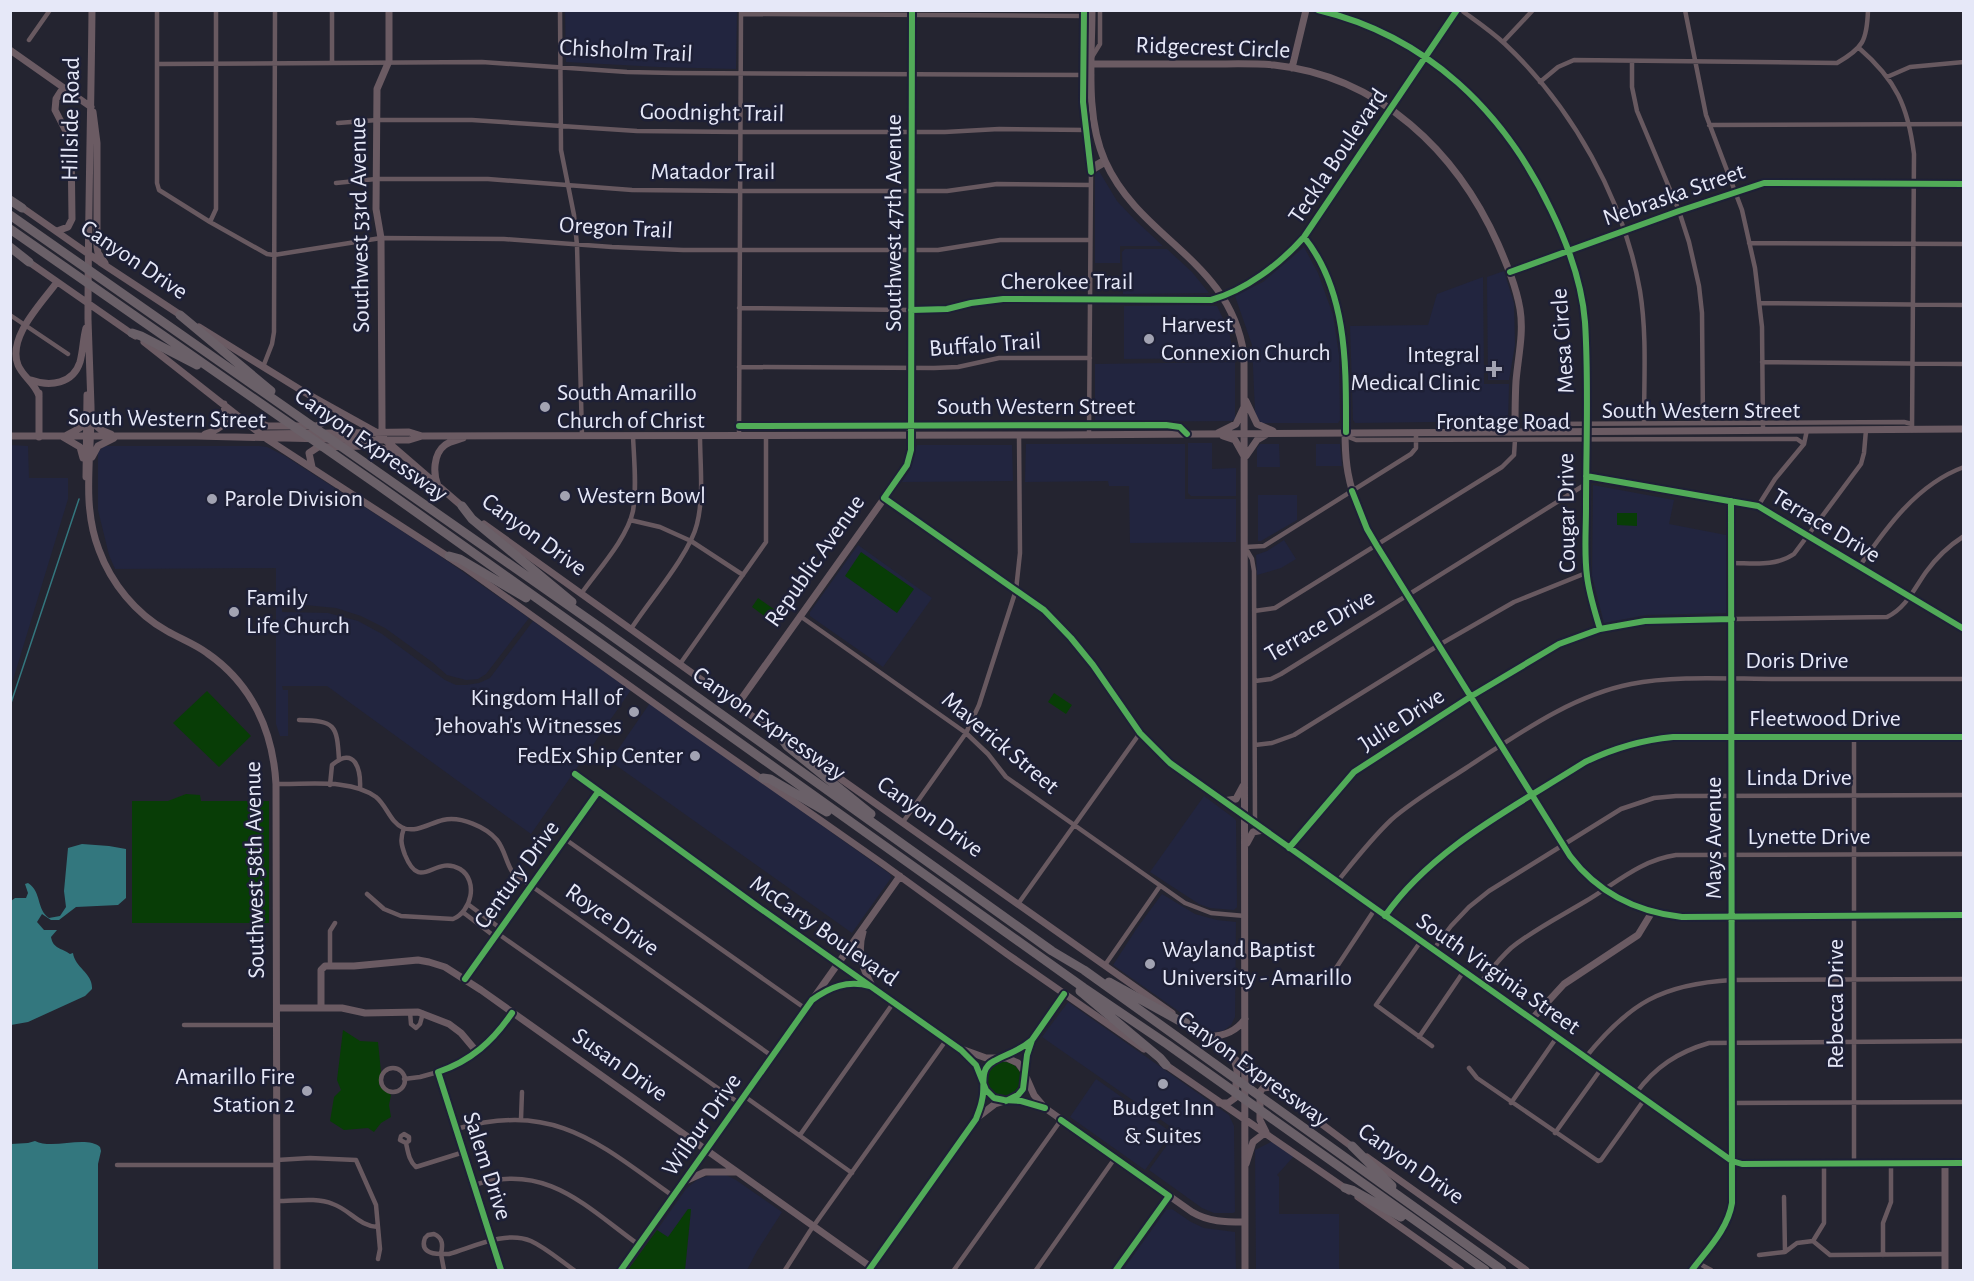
<svg xmlns="http://www.w3.org/2000/svg" width="1974" height="1281" font-family="'Alegreya Sans',sans-serif">
	<style>
		.built { fill: #22253f }
		.green { fill: #083d06 }
		.water { fill: #33777e }
		.lines { fill: none; stroke-linecap: round; stroke-linejoin: round }
		.stream { stroke: #33777e; stroke-width: 1.5 }
		.street { stroke: #685960; stroke-width: 4.5 }
		.secondary { stroke: #6b5b63; stroke-width: 7 }
		.highway { stroke: #6a6068; stroke-width: 9 }
		.cycleway-casing { stroke: #1e2036; stroke-width: 10 }
		.cycleway { stroke: #51ab58; stroke-width: 6 }
		.poi-dot { fill: #a2a3b2; stroke: #1e2036; stroke-width: 2 }
		.labels { text-anchor: middle; dominant-baseline: central; stroke-width: 5; stroke-linejoin: round; paint-order: stroke }
		.street-label { font-size: 24px; fill: #e6e8f8; stroke: #1e2036 }
		.poi-label { font-size: 24px; fill: #e6e8f8; stroke: #1e2036; text-anchor: start }
	</style>
	<rect width="100%" height="100%" fill="#242430"/>
	<path class="built" d="M565,11H737L736,69L659,67L566,62Z
		M1099,171L1117,201L1134,219L1163,246H1120V263H1095V174Z
		M1304,247L1318,273L1333,315L1339,355L1340,420L1338,423H1261L1256,418L1255,411L1252,345L1235,296L1263,282Z
		M1125,249H1167L1192,272L1209,293L1123,294L1122,252Z
		M1504,271L1514,303L1515,345L1509,380H1488L1487,277Z
		M1483,277L1484,384H1509L1508,421L1355,423L1353,420L1350,326L1428,325L1437,294Z
		M1189,305L1217,306L1229,331L1234,358L1124,359V306Z
		M1235,362V419L1232,421L1096,422L1095,420V364Z
		M1188,443H1212V469L1236,468V496H1191L1188,493Z
		M1026,444H1185V499H1236V542L1130,543L1129,486H1109L1108,481L1025,482Z
		M1260,444H1279L1280,467H1257V448Z
		M1316,444H1340L1342,466H1316Z
		M10,445L28,446L29,478H68V499L13,680L10,679Z
		M917,445H1012L1013,481L902,482L911,468Z
		M104,446H259L267,447L285,456L433,551L529,618L486,674L478,679L466,680L447,675L432,662L385,628L361,616L336,608L305,605H282V612L328,613L358,621L382,634L445,680L456,685H466L479,683L490,678L533,621L631,690L531,834L327,686H282L283,690H288V736H280L276,724V568L115,569L109,555L98,510V452Z
		M1593,485L1674,500L1669,524L1726,535L1727,613L1646,615L1604,623L1592,576Z
		M1258,495H1297V520L1261,541H1258Z
		M1284,540L1296,559L1281,568L1257,575L1256,555L1267,551Z
		M858,545L932,598L883,667L810,616V612Z
		M650,703L890,874L891,878L852,933L610,761Z
		M1204,796L1235,819L1236,821L1237,907L1234,910L1210,908L1199,904L1150,872Z
		M1162,894L1195,914L1217,920L1236,922L1235,1017L1231,1025L1223,1031L1213,1032L1198,1025L1113,965L1137,928Z
		M1068,1002L1229,1115L1234,1126L1235,1212L1233,1213H1214L1202,1208L1149,1170L1177,1131L1042,1037Z
		M1096,1079L1168,1130L1169,1136L1145,1170L1070,1117Z
		M1271,1142L1275,1143L1294,1156L1277,1175L1279,1177V1214H1339V1270H1256L1255,1150Z
		M711,1175H726L736,1180L782,1212L757,1251L747,1270H685L691,1210L688,1209L668,1238L657,1230L686,1189L698,1179Z
		M1172,1209L1191,1222L1204,1228L1235,1232L1236,1270H1123L1166,1210Z"/>
	<path class="green" d="M1617,513H1637V526L1617,525Z
		M861,552L914,589L897,613L845,576Z
		M758,598L782,615L775,624L752,607Z
		M207,691L251,736L219,767L173,723Z
		M1054,693L1072,705L1066,714L1048,702Z
		M186,794L200,795L201,801H269V923H132V801H168Z
		M343,1030L360,1041L378,1042L381,1072L379,1085L391,1095L389,1105L391,1117L381,1123L374,1132L368,1128L344,1130L330,1121L334,1097L341,1090L337,1080Z
		M987 1079a17 17 0 1 1 34 0a17 17 0 1 1-34 0Z
		M688,1209H691L685,1270H628L657,1230L668,1237Z"/>
	<path class="water" d="M82,844L109,846L126,849V898L118,905L76,907L59,920H51L42,914L37,922L44,930H57L51,937C53,949 62,948 70,954L73,953C75,968 93,973 92,989L85,996L28,1022L11,1025V901L15,898H26L28,893L25,884L28,883C42,892 36,909 49,918L60,916L66,907L64,891L68,848Z
		M35,1141C53,1150 86,1135 100,1147L101,1151L98,1164V1270H11V1144L28,1143Z"/>
	<g class="lines">
		<path class="stream" d="M10,706L79,499"/>
		<path class="street" d="M157,10V183L159,190L210,222L267,254L274,255L381,238L504,239L612,247L683,250H938L1000,240H1090
			M560,10L561,150L574,215L577,245L582,436
			M1084,10L1083,93L1089,144L1090,169
			M1461,10C1476,21 1491,31 1505,44C1572,107 1624,199 1640,291C1647,334 1644,379 1644,423
			M1685,10L1706,115L1742,210L1755,268L1762,327L1763,430
			M741,14L1084,16
			M29,40L50,10
			M1503,42L1533,10
			M1859,48C1896,80 1908,106 1914,154L1912,430
			M1092,57L1100,44V10
			M1632,61V87L1637,111L1679,211L1689,242L1699,286L1702,313L1703,423
			M332,63V10
			M157,64L482,62L627,72L674,73L1092,75
			M1887,77L1910,67L1964,62
			M1540,82L1558,67L1574,60L1837,63C1863,48 1867,41 1868,10
			M338,123L377,120H472L637,131L740,132H945L999,129L1086,130
			M1709,125L1964,124
			M1091,172L1106,163
			M336,183L376,179H488L632,190L740,191H947L997,184L1090,185
			M210,222L216,209V10
			M1749,243L1964,244
			M1510,272L1679,211L1764,183L1964,184
			M1759,303L1964,305
			M739,308L911,310
			M10,315L68,354
			M1762,362L1964,364
			M263,367L272,344L274,332L275,10
			M739,367L934,368L958,367L999,358H1090
			M739,426L1166,425L1180,427L1186,434
			M1524,431L1535,424L1904,422L1912,424
			M1089,435L1091,172L1092,166L1104,159
			M739,436L741,10
			M1346,436L1356,440L1797,439L1804,444
			M1758,506L1775,479L1804,444L1807,430
			M630,520L660,527L691,541L743,575
			M1731,563C1753,563 1775,567 1794,554L1861,464L1864,453L1866,430
			M1859,567C1886,528 1917,484 1964,467
			M581,594C597,571 627,539 633,511C637,487 634,460 633,436
			M1254,611L1275,608L1283,603L1502,467L1514,455L1515,440
			M800,616L966,733L988,754L1006,777L1185,903L1211,913L1245,916
			M1732,619L1887,617C1906,608 1914,589 1926,572C1936,558 1950,545 1964,536
			M631,629C649,601 690,554 697,524C704,496 700,464 700,436
			M680,664L766,542V436
			M1255,681L1271,679L1281,674L1586,484
			M299,720C335,721 337,724 339,760
			M1854,738V1163
			M1255,745L1272,743L1294,735L1439,645L1514,602L1586,573
			M276,784C307,785 350,778 376,797C387,806 390,822 403,828C417,833 430,823 443,820C461,816 486,827 497,840C505,850 506,863 513,873L772,1056
			M330,785L332,765C355,745 361,770 360,789
			M903,822L966,733L979,705L1016,590L1020,553L1019,435
			M1255,824L1254,571L1252,559L1245,547L1264,546L1411,454L1416,448V432
			M565,839L806,1009
			M1289,848L1354,772L1470,697
			M1337,882C1354,861 1371,839 1391,820C1414,800 1440,785 1466,768C1517,735 1570,696 1631,684C1674,675 1732,679 1777,679C1839,679 1901,679 1964,679
			M367,894L384,909L401,916L453,919C471,912 479,881 460,869C434,854 421,894 405,855C401,844 400,839 404,828
			M1018,904L1140,733
			M469,905L500,928
			M464,913L494,936
			M497,933L739,1103
			M1421,941L1376,1005L1432,1046
			M1433,950L1451,926L1469,907L1489,891L1621,809L1654,798L1676,796L1964,795
			M1105,965L1160,886
			M330,966V931L335,923
			M1334,971L1375,909
			M1480,983C1490,971 1499,959 1511,948C1533,930 1561,916 1586,901C1616,883 1641,860 1676,855L1964,854
			M410,1012L411,1024L416,1028L420,1024L423,1013
			M184,1025H277
			M1419,1037L1464,971
			M1585,1058C1629,1003 1662,984 1732,980L1964,979
			M1469,1068L1477,1078L1598,1161L1601,1160L1644,1100
			M381 1080a12 12 0 1 1 24 0a12 12 0 1 1-24 0Z
			M404,1079L420,1077L438,1072
			M1636,1093C1655,1067 1678,1052 1709,1043L1964,1041
			M744,1096L852,1173
			M1511,1103L1557,1037
			M1732,1103L1964,1102
			M521,1119L522,1092
			M456,1129C555,1101 598,1143 673,1196
			M1555,1133L1601,1069
			M800,1135L894,1002
			M406,1143L400,1140L401,1136L404,1134L409,1137V1141L406,1143C408,1152 409,1161 416,1167L464,1152
			M277,1160L310,1158L356,1160L376,1205L380,1249L378,1259
			M1824,1163V1223L1813,1241L1830,1255L1945,1254
			M117,1165H277
			M474,1185C546,1162 585,1206 639,1245
			M1784,1197L1785,1252
			M277,1201C296,1201 316,1197 333,1204C350,1210 359,1226 378,1227
			M434,1234C443,1238 443,1245 441,1254C431,1254 420,1251 425,1238L428,1235Z
			M1759,1255L1785,1252L1797,1243L1813,1241
			M1883,1255V1223L1891,1202V1163
			M1698,1263L1711,1270
			M444,1270L441,1254H449C473,1247 506,1230 531,1241C546,1248 561,1261 574,1270
			M785,1270L810,1231L947,1039
			M954,1270L1061,1120
			M1036,1270L1115,1158"/>
		<path class="secondary" d="M92,10C91,113 88,216 88,319C89,348 90,377 91,406C92,454 81,504 99,550C111,583 136,614 167,631C181,639 195,644 207,653C252,684 273,731 276,784L277,1270
			M1092,10C1092,57 1085,117 1105,161C1141,241 1230,259 1244,355L1245,1270
			M1318,10C1427,36 1504,111 1551,210C1568,245 1582,283 1585,322C1589,384 1586,447 1586,508C1586,531 1584,554 1587,576C1589,594 1595,612 1600,629
			M10,50L91,107
			M1092,64C1131,64 1171,64 1210,64C1231,64 1253,63 1274,65C1379,76 1457,152 1498,244C1507,265 1516,286 1520,309C1524,333 1518,357 1516,381C1515,398 1515,415 1515,431
			M1292,68L1306,10
			M93,112L97,143V247L98,253L105,263
			M20,206L100,262L182,316
			M57,231L68,227L72,219L71,141L55,110L56,99L63,88
			M1304,237C1336,278 1346,336 1346,386C1346,415 1343,445 1348,473C1353,500 1363,523 1377,546L1570,856C1598,893 1637,912 1682,917L1964,915
			M26,260L135,336
			M911,310L947,309L971,303L1003,299L1211,300C1246,290 1280,264 1304,237L1457,10
			M199,327L304,392L376,432L464,508
			M144,342L267,439L464,567L683,724L883,864L1007,954L1144,1049
			M31,380C50,387 73,384 80,362C83,351 83,339 86,328
			M39,393V437
			M39,396C35,383 23,377 18,365C7,337 42,303 57,282
			M1246,401L1257,424L1273,431
			M94,419C95,429 103,431 111,434
			M246,419L268,426H316C328,423 329,415 325,404
			M1218,433L1236,424L1244,407
			M205,434C224,428 227,425 224,404
			M260,434L409,432L422,436
			M10,436H196L367,440H409L422,436L1057,435L1964,429
			M1223,436L1235,440L1244,456
			M384,438L382,432V420L381,238L376,209L377,89L389,61V10
			M1246,456L1257,440L1267,434
			M92,457L98,446L114,438
			M83,458L80,447L63,437L80,428L83,418
			M312,467L309,453L318,447L371,446L390,450L396,455
			M1586,476L1758,506L1964,629
			M86,477L87,395
			M438,486C433,474 433,454 445,445C450,441 458,440 463,438
			M884,498L1044,610L1071,638L1093,665L1140,733L1170,763L1732,1161L1742,1164L1964,1163
			M484,524L780,736L1172,1013
			M1470,697L1559,644L1600,629L1645,621L1732,619
			M737,705L903,472L910,457L912,10
			M575,774L754,904L961,1050L976,1065L986,1090L994,1098L1004,1100L1021,1101L1045,1108
			M1223,801L1236,799L1243,786
			M1247,843L1253,832L1263,830
			M1385,916C1432,848 1516,806 1585,762C1614,748 1641,740 1673,737H1964
			M863,932C857,951 862,967 871,984
			M465,979L598,792
			M818,996C833,985 849,982 867,985
			M277,1008H342L365,1013L418,1012L449,1024L461,1033L477,1052
			M321,1008V970L325,966H354L418,960L429,962L445,967L481,990L871,1267
			M1531,1020L1564,984L1638,935L1652,912
			M1184,1021L1355,1149
			M1206,1036C1222,1037 1235,1033 1245,1019
			M964,1050L986,1058H1007L1018,1063L1023,1070L1034,1095L1045,1108L1192,1212C1209,1222 1225,1222 1244,1222
			M1163,1063L1349,1191
			M1219,1103H1228L1235,1098L1237,1070L1234,1059
			M978,1117L995,1104L1014,1098L1021,1092L1025,1084L1027,1055L1032,1040L1064,994
			M1367,1157L1526,1270
			M1246,1164L1253,1142L1266,1132L1260,1120V1092L1263,1088L1271,1087
			M685,1181L705,1172H735
			M1358,1197L1461,1270
			M870,1269L976,1119C978,1113 981,1107 982,1100C986,1086 978,1069 994,1061C1008,1053 1018,1052 1032,1040
			M501,1270L438,1072C471,1061 493,1041 512,1013
			M621,1270L900,876
			M1116,1270L1169,1196
			M1692,1270C1707,1250 1728,1229 1732,1203L1731,501
			M1945,1270V1163"/>
		<path class="highway" d="M10,200L22,208
			M10,215L598,626L1052,951L1084,970L1502,1270
			M10,229L378,485L1084,988L1167,1044L1485,1270
			M10,247L29,262
			M180,315L271,391
			M132,333L141,336L197,365
			M462,506L472,519L572,602
			M449,556L460,559L526,598
			M780,736L787,746L871,814
			M763,778L770,779L827,812
			M1109,982L1178,1020L1186,1023
			M1080,991L1160,1058L1166,1065
			M1352,1146L1392,1186
			M1345,1188L1352,1190L1401,1217"/>
		<defs>
			<path id="cycleway" d="M912,10L911,450L907,465L884,498L1044,610L1071,638L1093,665L1140,733L1170,763L1732,1161L1742,1164L1964,1163
				M1084,10L1083,102L1091,172
				M1318,10C1427,36 1504,111 1551,210C1568,245 1582,283 1585,322C1589,384 1586,447 1586,508C1586,531 1584,554 1587,576C1589,594 1595,612 1600,629
				M1304,237C1348,292 1346,367 1346,432
				M1510,272L1679,211L1764,183L1964,184
				M911,310L947,309L971,303L1003,299L1211,300C1246,290 1280,264 1304,237L1457,10
				M739,426L1166,425L1180,427L1187,434
				M1586,476L1758,506L1964,629
				M1352,491L1367,529L1377,546L1570,856C1598,893 1637,912 1682,917L1964,915
				M575,774L754,904L961,1050L976,1065L986,1090L994,1098L1004,1100L1021,1101L1045,1108
				M1289,848L1354,772L1470,697L1559,644L1600,629L1645,621L1732,619
				M1385,916C1432,848 1516,806 1585,762C1614,748 1641,740 1673,737H1964
				M465,979L598,792
				M1006,1101L1018,1095L1023,1089L1027,1055L1032,1040L1064,994
				M1061,1120L1169,1196L1116,1270
				M501,1270L438,1072C471,1061 493,1041 512,1013
				M621,1270L812,1000C830,987 847,980 870,986
				M869,1270L976,1119C978,1113 981,1107 982,1100C986,1086 978,1069 994,1061C1008,1053 1018,1052 1032,1040
				M1692,1270C1707,1250 1728,1229 1732,1203L1731,501"/>
		</defs>
		<use href="#cycleway" class="cycleway-casing"/>
		<use href="#cycleway" class="cycleway"/>
	</g>
	<g class="poi-dot">
		<circle cx="1149" cy="339" r="6"/>
		<path d="M1491 360h6v6h6v6h-6v6h-6v-6h-6v-6h6z"/>
		<circle cx="545" cy="407" r="6"/>
		<circle cx="565" cy="496" r="6"/>
		<circle cx="212" cy="499" r="6"/>
		<circle cx="234" cy="612" r="6"/>
		<circle cx="634" cy="712" r="6"/>
		<circle cx="695" cy="756" r="6"/>
		<circle cx="1150" cy="964" r="6"/>
		<circle cx="1163" cy="1084" r="6"/>
		<circle cx="307" cy="1091" r="6"/>
	</g>
	<g class="labels">
		<g class="street-label">
			<text transform="translate(1213 48) rotate(2)">Ridgecrest Circle</text>
			<text transform="translate(626 51) rotate(3)">Chisholm Trail</text>
			<text transform="translate(712 113) rotate(1)">Goodnight Trail</text>
			<text transform="translate(71 119) rotate(-89)">Hillside Road</text>
			<text transform="translate(1338 156) rotate(-56)">Teckla Boulevard</text>
			<text x="713" y="172">Matador Trail</text>
			<text transform="translate(1674 195) rotate(-19)">Nebraska Street</text>
			<text transform="translate(894 223) rotate(-90)">Southwest 47th Avenue</text>
			<text transform="translate(360 225) rotate(-91)">Southwest 53rd Avenue</text>
			<text transform="translate(616 228) rotate(3)">Oregon Trail</text>
			<text transform="translate(134 260) rotate(34)">Canyon Drive</text>
			<text x="1067" y="282">Cherokee Trail</text>
			<text transform="translate(1563 341) rotate(-94)">Mesa Circle</text>
			<text transform="translate(985 345) rotate(-4)">Buffalo Trail</text>
			<text x="1036" y="407">South Western Street</text>
			<text x="1701" y="411">South Western Street</text>
			<text transform="translate(167 419) rotate(1)">South Western Street</text>
			<text x="1503" y="422">Frontage Road</text>
			<text transform="translate(371 445) rotate(35)">Canyon Expressway</text>
			<text transform="translate(1567 513) rotate(-91)">Cougar Drive</text>
			<text transform="translate(1826 526) rotate(31)">Terrace Drive</text>
			<text transform="translate(534 535) rotate(36)">Canyon Drive</text>
			<text transform="translate(815 561) rotate(-55)">Republic Avenue</text>
			<text transform="translate(1320 626) rotate(-30)">Terrace Drive</text>
			<text x="1797" y="661">Doris Drive</text>
			<text x="1825" y="719">Fleetwood Drive</text>
			<text transform="translate(1402 720) rotate(-33)">Julie Drive</text>
			<text transform="translate(769 724) rotate(35)">Canyon Expressway</text>
			<text transform="translate(1000 743) rotate(40)">Maverick Street</text>
			<text x="1799" y="778">Linda Drive</text>
			<text transform="translate(930 817) rotate(35)">Canyon Drive</text>
			<text x="1809" y="837">Lynette Drive</text>
			<text transform="translate(1714 838) rotate(-90)">Mays Avenue</text>
			<text transform="translate(255 870) rotate(-91)">Southwest 58th Avenue</text>
			<text transform="translate(517 875) rotate(-54)">Century Drive</text>
			<text transform="translate(612 920) rotate(35)">Royce Drive</text>
			<text transform="translate(824 931) rotate(35)">McCarty Boulevard</text>
			<text transform="translate(1498 974) rotate(35)">South Virginia Street</text>
			<text transform="translate(1836 1004) rotate(-90)">Rebecca Drive</text>
			<text transform="translate(620 1065) rotate(35)">Susan Drive</text>
			<text transform="translate(1253 1069) rotate(36)">Canyon Expressway</text>
			<text transform="translate(702 1125) rotate(-55)">Wilbur Drive</text>
			<text transform="translate(1411 1164) rotate(35)">Canyon Drive</text>
			<text transform="translate(487 1166) rotate(72)">Salem Drive</text>
		</g>
		<g class="poi-label">
			<text x="1161" y="325">Harvest<tspan x="1161" dy="28">Connexion Church</tspan></text>
			<text x="1480" y="355" text-anchor="end">Integral<tspan x="1480" dy="28">Medical Clinic</tspan></text>
			<text x="557" y="393">South Amarillo<tspan x="557" dy="28">Church of Christ</tspan></text>
			<text x="577" y="496">Western Bowl</text>
			<text x="224" y="499">Parole Division</text>
			<text x="246" y="598">Family<tspan x="246" dy="28">Life Church</tspan></text>
			<text x="622" y="698" text-anchor="end">Kingdom Hall of<tspan x="622" dy="28">Jehovah's Witnesses</tspan></text>
			<text x="683" y="756" text-anchor="end">FedEx Ship Center</text>
			<text x="1162" y="950">Wayland Baptist<tspan x="1162" dy="28">University - Amarillo</tspan></text>
			<text x="295" y="1077" text-anchor="end">Amarillo Fire<tspan x="295" dy="28">Station 2</tspan></text>
			<text x="1163" y="1108" text-anchor="middle">Budget Inn<tspan x="1163" dy="28">&amp; Suites</tspan></text>
		</g>
	</g>
	<rect width="1974" height="1281" fill="none" stroke="#e6e8f8" stroke-width="24"/>
</svg>
